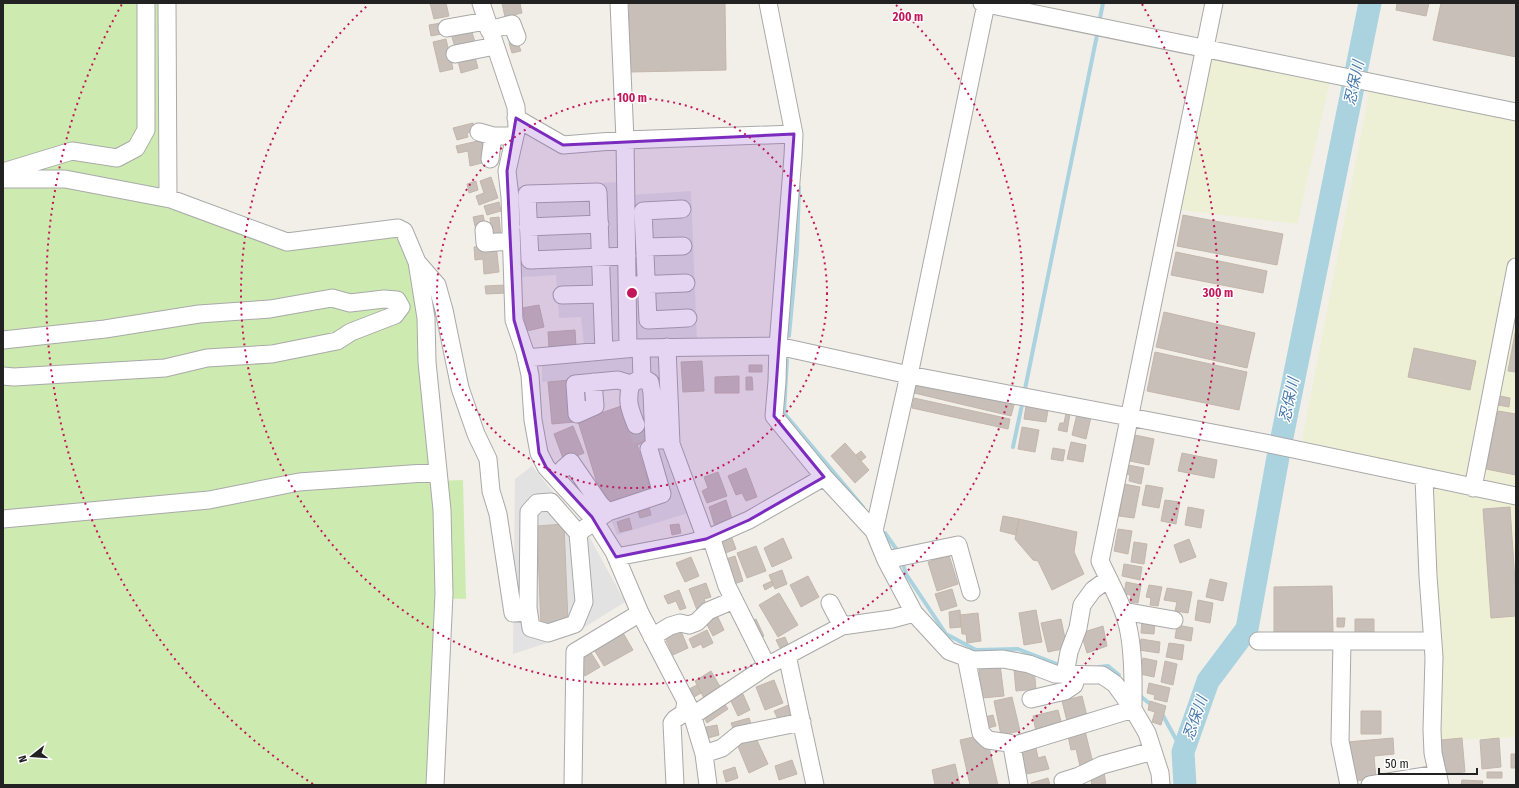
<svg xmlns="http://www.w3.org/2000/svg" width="1519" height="788" font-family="'Fira Sans Condensed','Noto Sans JP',sans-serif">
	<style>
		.farmland { fill: #eef0d5 }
		.grass { fill: #cdebb0 }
		.parking { fill: #e2e2e2 }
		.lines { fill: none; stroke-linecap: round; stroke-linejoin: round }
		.stream { stroke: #aad3df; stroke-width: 4 }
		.river { stroke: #aad3df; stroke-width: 23 }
		.building { fill: #c7bfb8; stroke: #c4b6ab }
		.minor-tunnel { stroke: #c8c6c1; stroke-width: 17; stroke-dasharray: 17 8; stroke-linecap: butt }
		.minor-casing { stroke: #a9a9a9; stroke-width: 19 }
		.minor { stroke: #fff; stroke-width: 17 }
		.marked { fill: #7b2cbf; fill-opacity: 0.2; stroke: #7b2cbf; stroke-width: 3; stroke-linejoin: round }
		.ring { fill: none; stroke: #c2185b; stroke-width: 2; stroke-dasharray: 2 4 }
		.labels { text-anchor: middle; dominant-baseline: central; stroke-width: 3; stroke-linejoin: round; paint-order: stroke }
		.water-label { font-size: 15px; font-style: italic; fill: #4a7aab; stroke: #fff }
		.centre { fill: #c2185b; stroke: #fff; stroke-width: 2 }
		.ring-label { font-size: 12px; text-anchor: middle; font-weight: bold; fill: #c2185b; stroke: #fff; stroke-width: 3; stroke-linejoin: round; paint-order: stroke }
	</style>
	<rect width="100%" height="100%" fill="#f2efe9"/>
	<path class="farmland" d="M1205,49L1332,73L1297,224L1172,209Z
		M1371,82L1516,112V737L1433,741L1424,478L1300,451Z"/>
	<path class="grass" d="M3,3H159L158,204L285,247L399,232L412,263L436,481L463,480L466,599L439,598L431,785H3Z"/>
	<path class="parking" d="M618,182L624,344L584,345L581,317L559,318L556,275L522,277L517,187Z
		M691,191L697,340L634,342L630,195Z
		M659,356L662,447L691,512L617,535L608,512L622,400L619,389L594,391L577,414L569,380L542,382V361Z
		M532,466L590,538L625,602L572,635L513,654L515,479Z"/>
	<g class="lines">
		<path class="stream" d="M1099,23L1103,3
			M789,336L797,250L799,187
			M787,360L784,413L863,507
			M1024,394L1098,30
			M1013,447L1023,400
			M885,533L899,553
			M902,561L906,574L946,634L976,650L1018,649L1062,666
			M1099,667L1108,666L1119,675
			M1139,695L1154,707
			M1161,712L1183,752"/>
		<path class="river" d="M1185,785L1183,752L1208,681L1247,629L1278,457L1370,3"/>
	</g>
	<path class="building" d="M430,3H446L449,16L434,19Z
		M502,3H520L522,13L505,17Z
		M629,3H725L726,70L630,72Z
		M1397,3H1429L1426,16L1396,10Z
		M1441,3H1516V57L1433,40Z
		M441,23L442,34L431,36L429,25Z
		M471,29L475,42L455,47L451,34Z
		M446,39L453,69L440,72L433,42Z
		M517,40L521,51L512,53L509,43Z
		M475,57L478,68L461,73L458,61Z
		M473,123L475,131L467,133L468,137L457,140L453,128Z
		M482,140L486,162L470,166L468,151L458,153L456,146Z
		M491,177L498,198L479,205L476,196L484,193L480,181Z
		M476,181L478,190L469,193L467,184Z
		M499,202L501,211L487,215L484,206Z
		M483,215L485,224L475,226L473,217Z
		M1183,215L1283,234L1277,265L1177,246Z
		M499,217L501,237L492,238L490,218Z
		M496,244L499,272L484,274L483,259L475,260L474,247Z
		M1176,252L1267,271L1263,293L1171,275Z
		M506,285L507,293L486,294L485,286Z
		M539,305L544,327L527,331L522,308Z
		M1164,312L1255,333L1247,368L1156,347Z
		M1516,328V372L1508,371Z
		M575,330L576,346L549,348L548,332Z
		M1414,348L1476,361L1470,390L1408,377Z
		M1155,352L1247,372L1239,410L1147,391Z
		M702,361L704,391L683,392L681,362Z
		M749,365H762V372H749Z
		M739,376V393H715V377Z
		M746,377H752L753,390H746Z
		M569,380L574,422L552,424L548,382Z
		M916,383L1014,405L1011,416L914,393Z
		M1500,396L1510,398L1509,407L1498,405Z
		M914,398L1010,419L1008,429L912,408Z
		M624,405L642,423L647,441L637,445L651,491L604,506L578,421Z
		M1026,406L1048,410L1046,422L1024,419Z
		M1498,411L1516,414V475L1486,469Z
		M1066,413L1070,414L1067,432L1058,430L1060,423H1064Z
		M1077,414L1091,417L1086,439L1072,435Z
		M573,426L584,453L564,461L554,434Z
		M1022,427L1039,430L1035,452L1018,449Z
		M1135,435L1154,439L1149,465L1130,461Z
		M1071,442L1086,445L1083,462L1067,459Z
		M845,443L869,470L855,483L831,456Z
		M1053,448L1065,450L1063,461L1051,459Z
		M861,451L866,457L861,461L856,455Z
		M1182,453L1217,460L1214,478L1178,471Z
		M1128,465L1144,468L1141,484L1129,481L1130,475L1126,474Z
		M746,468L757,497L746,501L742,493L736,495L728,476Z
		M718,472L727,496L707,503L702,491L708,488L704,477Z
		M1124,484L1140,487L1134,518L1119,516Z
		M1146,485L1163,488L1159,508L1142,505Z
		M726,500L733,522L715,527L709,507Z
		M1165,500L1180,502L1176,524L1161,521Z
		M649,507L651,515L640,518L638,511Z
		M1188,507L1204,510L1201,528L1185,525Z
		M1510,507L1516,596V616L1491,618L1483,509Z
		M1003,516L1019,519L1016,535L1000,531Z
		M629,518L632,529L620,532L617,522Z
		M1019,519L1077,532L1074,552L1084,574L1052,590L1038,561L1033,560L1015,539Z
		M564,524L568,623L541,626L537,526Z
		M679,524L681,533L672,535L670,525Z
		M1118,529L1132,531L1128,554L1114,551Z
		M730,533L736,549L720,555L714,540Z
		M783,538L792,558L772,567L764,548Z
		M1189,539L1196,557L1180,563L1174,545Z
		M1134,542L1147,544L1144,564L1131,562Z
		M756,546L766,571L747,578L737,553Z
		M949,555L958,584L937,591L928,562Z
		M735,556L743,581L731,585L723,560Z
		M691,557L699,576L685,582L676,563Z
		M1124,564L1142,567L1140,580L1122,576Z
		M782,570L787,584L775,589L769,575Z
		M808,576L819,597L801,607L790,585Z
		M1210,579L1227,583L1223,601L1206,597Z
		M772,581L774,585L765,590L763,585Z
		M1126,582L1141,585L1138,603L1130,602L1131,595L1124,594Z
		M706,583L711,597L704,599L707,607L697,610L689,589Z
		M1149,585L1162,587L1158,606L1150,605L1151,598L1146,597Z
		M1332,586L1333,632H1274V587Z
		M1167,588L1192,592L1188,613L1175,611L1177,602L1164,600Z
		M952,589L957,606L941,611L935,594Z
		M679,590L686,608L680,610L676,601L668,604L664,596Z
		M779,593L798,625L778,637L759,605Z
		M1198,600L1213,603L1210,623L1195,620Z
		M960,610L961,627L950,628L949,612Z
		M1036,610L1042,642L1024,645L1019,613Z
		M715,611L724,630L713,636L703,617Z
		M978,613L981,641L967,643L966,634H962L960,615Z
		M1337,618H1345L1344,627H1337Z
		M756,619L764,636L757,639L750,622Z
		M1061,619L1067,648L1048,652L1041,623Z
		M1355,619H1374V632H1355Z
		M1142,620L1155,621L1154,634L1141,633Z
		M1177,625L1193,628L1191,641L1175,638Z
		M1103,626L1107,646L1087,653L1081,633Z
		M674,628L676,633L681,631L688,648L673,655L663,633Z
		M707,630L713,643L703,648L701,644L693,648L689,639Z
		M622,631L633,650L604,666L593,648Z
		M785,637L788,644L780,648L776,640Z
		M1141,639L1160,642L1159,653L1139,650Z
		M1169,643L1184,645L1182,660L1166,657Z
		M590,651L600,667L585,676L581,669L582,655Z
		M1143,658L1157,661L1154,677L1140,674Z
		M1165,661L1177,664L1173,685L1161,682Z
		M1000,664L1004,696L982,698L979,667Z
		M1034,668L1036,689L1016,691L1014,670Z
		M711,671L722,690L705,700L695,681Z
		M774,680L783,703L765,710L756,687Z
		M1149,683L1170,688L1167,702L1154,699L1155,695L1147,693Z
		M697,685L701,693L694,697L689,689Z
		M742,692L750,710L738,716L729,697Z
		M1082,696L1088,720L1068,725L1062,701Z
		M1012,697L1020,731L1001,735L994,701Z
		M722,700L728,709L707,723L702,714Z
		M1150,701L1166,706L1161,725L1152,722L1155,712L1148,710Z
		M791,704L796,716L780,723L774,711Z
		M1058,710L1062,725L1036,732L1033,716Z
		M1361,711H1381V734H1361Z
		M993,715L996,726L988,728L985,717Z
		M749,718L752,726L734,731L731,723Z
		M717,725L719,735L708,738L706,727Z
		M1084,727L1093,763L1080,766L1076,749L1071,750L1067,731Z
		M755,736L768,764L749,773L737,744Z
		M978,736L989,747L998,785H970L960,740Z
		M1393,738L1394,754L1374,756L1376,779L1351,781L1347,742Z
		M1462,738L1465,772L1443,774L1441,740Z
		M1499,738L1501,767L1482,769L1480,740Z
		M1036,748L1038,758L1045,756L1049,769L1027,774L1021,751Z
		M1511,754H1516V768H1511Z
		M792,760L797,774L779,780L775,766Z
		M955,764L960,785H935L932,770Z
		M735,767L738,778L726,782L723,771Z
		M1104,772L1106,785H1092L1090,775Z
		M1487,772H1502V778H1487Z
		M1048,778L1050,785H1031V783Z
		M1462,780L1483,781L1482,785H1461Z"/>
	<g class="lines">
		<path class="minor-tunnel" d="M636,425L642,443"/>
		<defs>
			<path id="minor" d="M167,3L168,198L287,242L398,228L404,231L417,262L437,285L444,310L460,388L476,434L488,459L491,491L498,514L513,613L528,612
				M481,3L516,107L517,127L507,171L510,197L514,320L525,352L530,375L533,420L539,453L546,467L592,517L614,552L640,613L691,711L704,754L708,785
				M619,3L625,140L628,348
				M768,3L794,134L793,156L778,346L777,381L774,416L824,477L874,531L886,560L914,613L949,651L973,660L1003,659L1029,664L1055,674L1102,675L1115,684L1133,709L1147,733L1160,773L1161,785
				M982,3L1516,112
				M447,28L486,21
				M489,30L512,24L517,37
				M455,54L495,46
				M516,118L563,145L625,140L794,134
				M479,132L493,136H514
				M490,159L493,136
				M3,172L72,151L117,158L136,148L146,130V3
				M3,179H65L170,199
				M682,209L643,211L648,320L688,318
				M528,227L600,224
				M484,230L485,243L511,241
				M645,247L683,246
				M417,262L426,318L427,362L442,510L444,594L435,785
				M635,285L686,283
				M562,295L602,294
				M3,340L105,329L199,314L270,309L332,298L350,303L384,299L397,300L401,307L395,315L351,332L337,341L272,354L207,358L165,368L14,377L3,376
				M667,347L671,444L706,539
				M641,348L642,379
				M604,351C602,298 600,245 598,192L527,194L530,260L627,256
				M526,358L636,348L778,346L909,375L1260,442L1516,496
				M593,382L595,406L577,414L575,384L618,380L631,384
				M636,425C630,410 626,401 631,384L638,380L645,379L650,382L652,393L654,440H671
				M563,469L571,462L600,504L608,512
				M1424,478L1428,576L1434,657L1432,730L1433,753L1440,785
				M1473,488L1516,267
				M3,519L209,500L299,482L438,472
				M874,531L909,375L986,4
				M578,533L584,602L575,624L548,633L531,628L528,608L529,512L537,503L551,502L578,533L608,512L662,494L649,449
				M711,537L727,586L767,666
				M616,557L685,544L706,539L749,520L824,477
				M886,560L958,545L971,592
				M830,603L842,626
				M1123,611L1174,620
				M652,637L670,626L680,623L689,625L697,622L708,611L734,600
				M1258,641H1342
				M787,655L815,785
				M966,657L981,733L988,740L1009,743L1012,746L1019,785
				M1065,674L1069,652L1078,628L1082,605L1093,590L1108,579
				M1031,699L1065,691L1074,685L1077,675
				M1133,709C1133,684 1134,657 1129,632C1125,608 1110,583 1100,561L1214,3
				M692,716L767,666L842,626L892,619L914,613
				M1012,746L1133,709
				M704,754L722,748L738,735L802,722
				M1063,781L1079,776L1102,765L1153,751
				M573,785L575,652L640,613
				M675,785L672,723L675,719L684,713L686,701
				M1349,785L1340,741L1342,641H1433
				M1370,785L1438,774"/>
		</defs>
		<use href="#minor" class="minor-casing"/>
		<use href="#minor" class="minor"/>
	</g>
	<path class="marked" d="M516,118L563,145L794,134L774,416L824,477L749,520L706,539L616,557L592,517L546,467L539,453L530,375L514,320L507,171Z"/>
	<g class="ring">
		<circle cx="632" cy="293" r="195"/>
		<path d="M896 5A391 391 0 1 1 368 5"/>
		<path d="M313 784A586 586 0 0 1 122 4M1142 4A586 586 0 0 1 951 784"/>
	</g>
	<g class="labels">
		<g class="water-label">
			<text transform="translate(1354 83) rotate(-78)">忍保川</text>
			<text transform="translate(1289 400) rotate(-78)">忍保川</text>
			<text transform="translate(1195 718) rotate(-71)">忍保川</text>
		</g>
	</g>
	<circle cx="632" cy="293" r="6" class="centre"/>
	<g class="ring-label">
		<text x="908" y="21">200 m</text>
		<text x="632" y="102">100 m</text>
		<text x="1218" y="297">300 m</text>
	</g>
	<rect width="1519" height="788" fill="none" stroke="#222222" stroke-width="8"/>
	<g transform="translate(32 756) rotate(253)" stroke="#ffffff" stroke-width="3" paint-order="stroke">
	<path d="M0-3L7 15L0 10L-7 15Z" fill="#222222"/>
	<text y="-6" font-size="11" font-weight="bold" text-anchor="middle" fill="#222222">N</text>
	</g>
	<path d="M1379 768v6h98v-6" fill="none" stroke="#222222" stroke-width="2"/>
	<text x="1385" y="768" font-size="12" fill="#222222" stroke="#ffffff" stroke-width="3" paint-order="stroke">50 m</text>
</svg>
